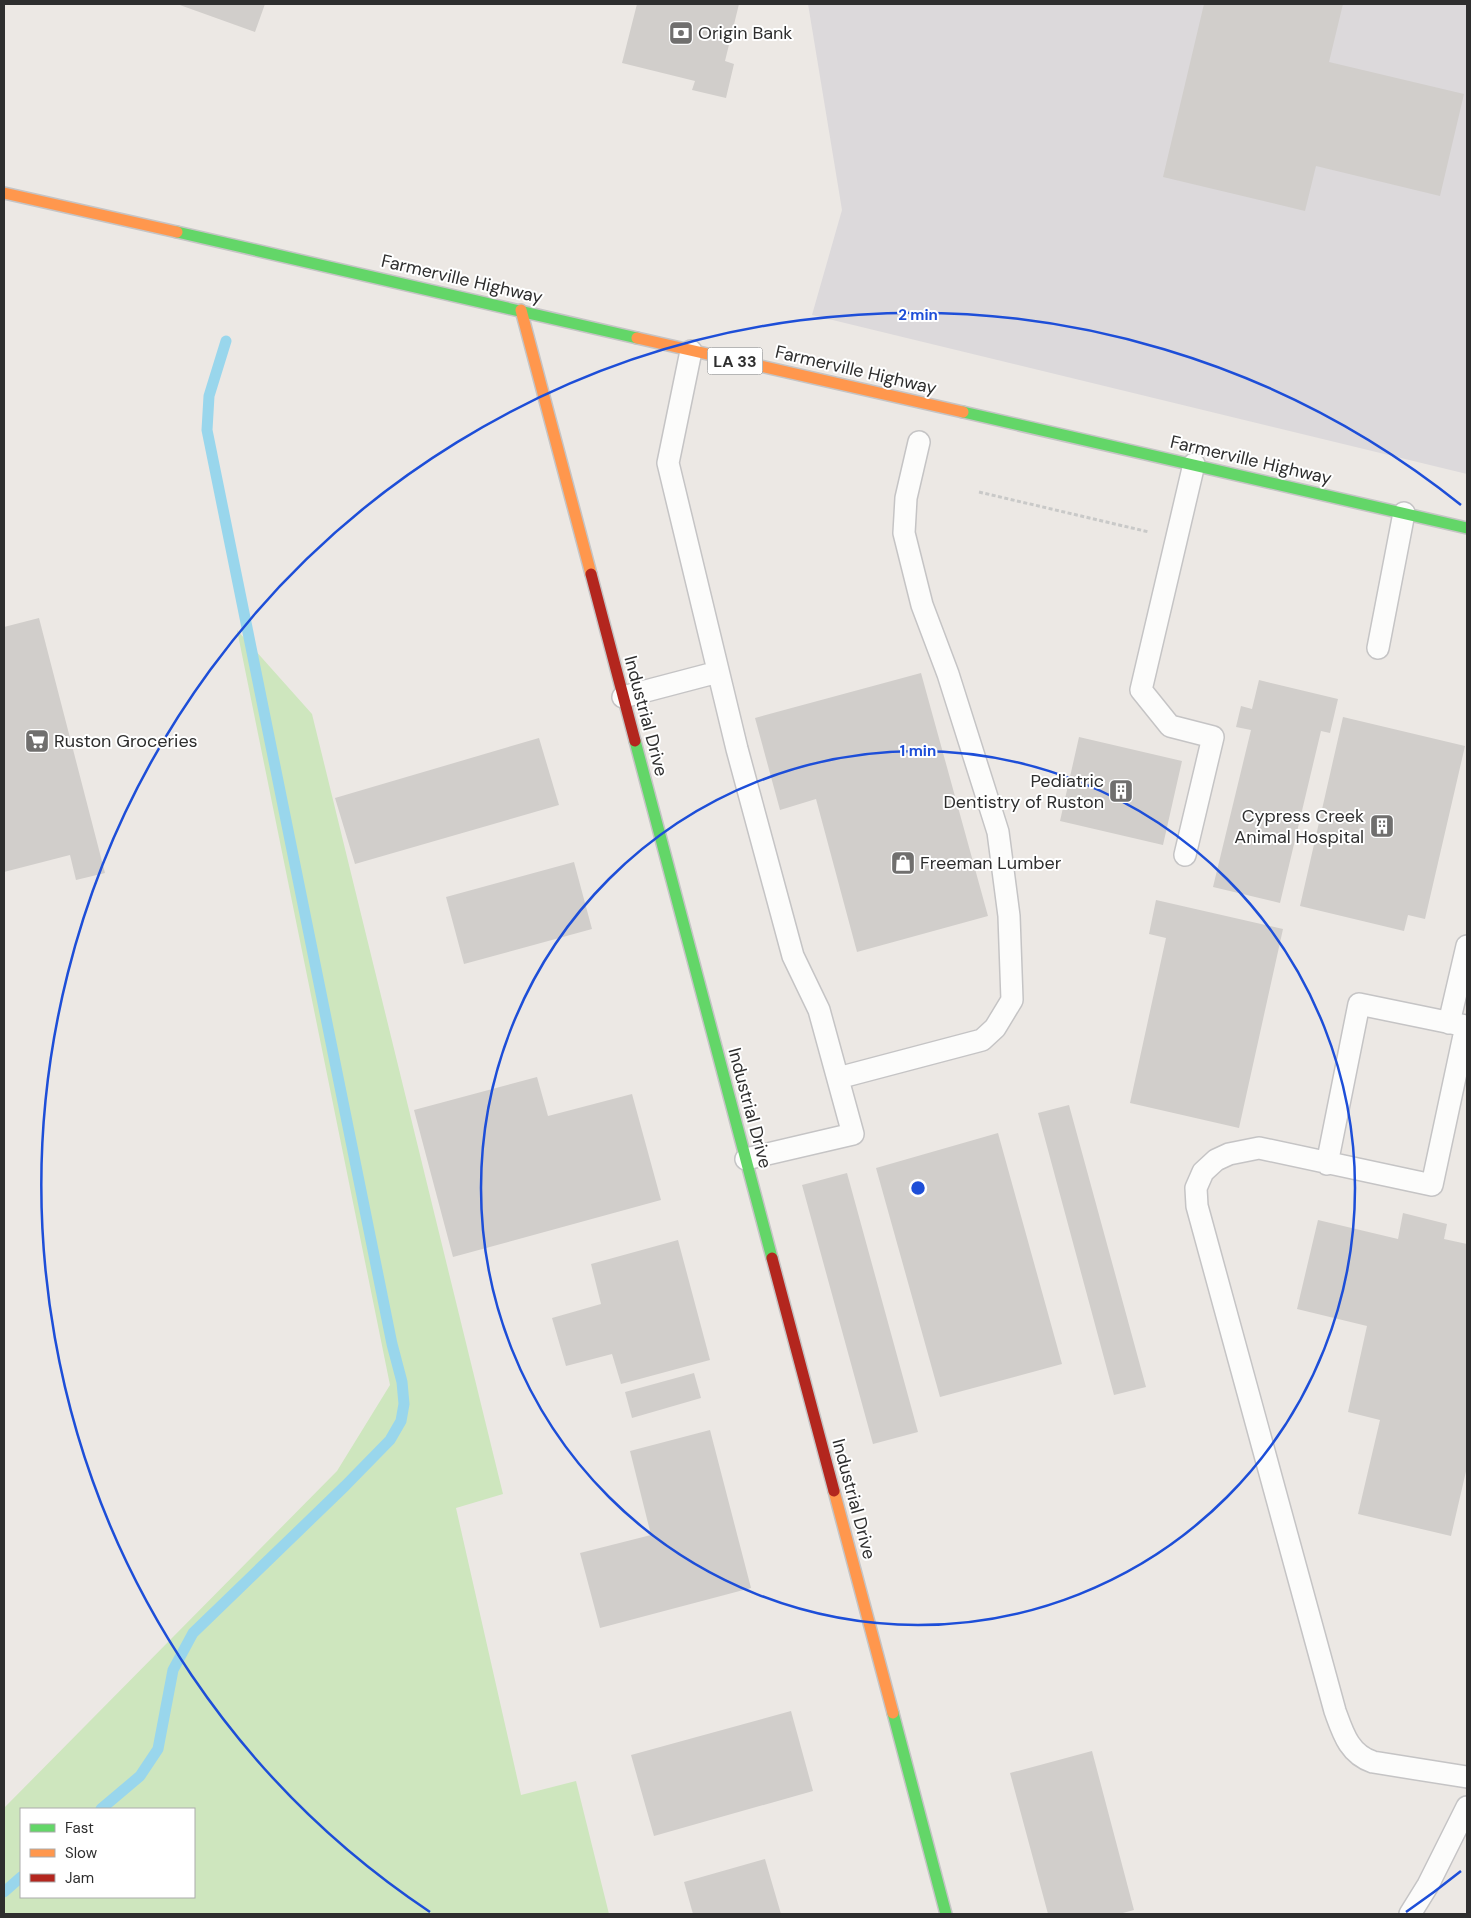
<svg xmlns="http://www.w3.org/2000/svg" width="1471" height="1918" font-family="'DM Sans',sans-serif">
	<style>
		.industrial { fill: #dcd9db }
		.green { fill: #cee6be; fill-rule: evenodd }
		.lines { fill: none; stroke-linecap: round; stroke-linejoin: round }
		.stream { stroke: #99d6ec; stroke-width: 11 }
		.building { fill: #d1cecb }
		.lane-casing { stroke: #c5c4c5; stroke-width: 24 }
		.fast-casing { stroke: #c5c4c5; stroke-width: 14 }
		.slow-casing { stroke: #c5c4c5; stroke-width: 14 }
		.jam-casing { stroke: #c5c4c5; stroke-width: 14 }
		.path { stroke: #c9c9c8; stroke-width: 3; stroke-dasharray: 4 2.5; stroke-linecap: butt }
		.lane { stroke: #fcfcfb; stroke-width: 21 }
		.fast { stroke: #63d668; stroke-width: 11 }
		.slow { stroke: #ff974d; stroke-width: 11 }
		.jam { stroke: #b3261e; stroke-width: 11 }
		.ring { fill: none; stroke: #1d4ed8; stroke-width: 2.5 }
		.labels { text-anchor: middle; dominant-baseline: central; stroke-width: 4; stroke-linejoin: round; paint-order: stroke }
		.shield { fill: #fff; stroke: #6d6d6d; stroke-width: 1 }
		.shield-label { font-size: 16px; font-weight: bold; fill: #2e2e2e }
		.poi-label { font-size: 18px; fill: #2e2e2e; stroke: #fff; text-anchor: start }
		.street-label { font-size: 18px; fill: #2e2e2e; stroke: #fff }
		.centre { fill: #1d4ed8; stroke: #fff; stroke-width: 2.5 }
		.ring-label { font-size: 15px; text-anchor: middle; font-weight: bold; fill: #1d4ed8; stroke: #fff; stroke-width: 4; stroke-linejoin: round; paint-order: stroke }
	</style>
	<rect width="100%" height="100%" fill="#ece8e4"/>
	<path class="industrial" d="M808,4H1467V474L812,315L842,210Z"/>
	<path class="green" d="M237,630L312,714L503,1494L456,1508L521,1795L576,1781L609,1914H4V1808L337,1471L390,1385ZM194,1809V1897H21V1809Z"/>
	<g class="lines">
		<path class="stream" d="M101,1809L140,1776L158,1749L173,1670L193,1633L345,1486L390,1440L401,1421L404,1404L402,1382L392,1344L207,430L209,396L226,341
			M4,1892L21,1877"/>
	</g>
	<path class="building" d="M177,4H265L255,32Z
		M637,4H739L725,61L734,64L726,98L692,90L695,81L622,63Z
		M1204,4H1343L1329,62L1464,94L1440,196L1316,166L1305,211L1163,177Z
		M39,618L105,873L76,880L70,855L4,872V627Z
		M921,673L988,916L857,952L816,799L780,810L755,718Z
		M1259,680L1338,699L1330,733L1321,731L1280,903L1213,887L1251,730L1236,727L1241,706L1252,709Z
		M1343,717L1465,746L1425,919L1408,915L1404,931L1300,906Z
		M1079,737L1182,761L1163,845L1060,821Z
		M539,738L559,805L355,864L335,798Z
		M574,862L592,929L464,964L446,897Z
		M1156,900L1283,929L1239,1128L1130,1103L1166,938L1149,934Z
		M537,1077L548,1116L632,1094L661,1200L453,1257L414,1110Z
		M1069,1105L1146,1387L1114,1395L1038,1113Z
		M998,1133L1062,1364L940,1397L876,1168Z
		M847,1173L918,1432L873,1444L802,1185Z
		M1403,1213L1447,1224L1444,1239L1467,1244V1467L1451,1536L1358,1514L1380,1420L1348,1412L1367,1326L1297,1309L1318,1220L1398,1239Z
		M678,1240L710,1360L621,1384L612,1354L566,1366L552,1318L601,1304L591,1264Z
		M694,1373L701,1398L632,1418L625,1392Z
		M710,1430L751,1588L600,1628L580,1553L651,1535L630,1451Z
		M791,1711L813,1791L654,1836L631,1755Z
		M1092,1751L1134,1910L1119,1914H1048L1010,1773Z
		M765,1859L781,1914H693L684,1882Z"/>
	<g class="lines">
		<defs>
			<path id="lane" d="M691,351L668,463L737,749L793,956L819,1010L853,1134L746,1159
				M1378,648L1404,513
				M623,697L718,672
				M1185,855L1213,737L1170,726L1141,690L1194,464
				M1449,1023L1467,946
				M1467,1026H1466L1432,1185L1259,1148L1229,1154L1216,1160L1203,1172L1196,1188L1197,1206L1335,1711C1343,1733 1349,1754 1373,1762L1467,1777
				M838,1078L982,1040L995,1028L1012,1000L1009,916L998,832L948,674L922,605L904,533L906,498L919,442
				M1327,1164L1359,1004L1466,1026
				M1410,1914L1428,1885L1467,1807"/>
			<path id="fast" d="M177,232L637,338
				M963,412L1467,528
				M635,741L772,1258
				M893,1713L946,1914"/>
			<path id="slow" d="M4,193L177,232
				M521,310L591,574
				M637,338L963,412
				M834,1491L893,1713"/>
			<path id="jam" d="M591,574L635,741
				M772,1258L834,1491"/>
		</defs>
		<use href="#lane" class="lane-casing"/>
		<use href="#fast" class="fast-casing"/>
		<use href="#slow" class="slow-casing"/>
		<use href="#jam" class="jam-casing"/>
		<path class="path" d="M979,492L1149,532"/>
		<use href="#lane" class="lane"/>
		<use href="#fast" class="fast"/>
		<use href="#slow" class="slow"/>
		<use href="#jam" class="jam"/>
	</g>
	<g class="ring">
		<circle cx="918" cy="1188" r="437"/>
		<path d="M1461 1871A873 873 0 0 1 1406 1912M430 1912A873 873 0 1 1 1461 505"/>
	</g>
	<defs>
		<symbol id="bank-square" viewBox="-11 -11 22 22"><rect x="-9" y="-9" width="18" height="18" rx="4" fill="#706f6e" stroke="#fff"/><path d="M-6-4H6V4H-6ZM0-2.3a2.3 2.3 0 1 0 0 4.6a2.3 2.3 0 1 0 0-4.6Z" fill="#fff"/></symbol>
		<symbol id="supermarket-square" viewBox="-11 -11 22 22"><rect x="-9" y="-9" width="18" height="18" rx="4" fill="#706f6e" stroke="#fff"/><path d="M-6-5.5h2.5l.6 2H6L4.5 2H-2.5L-4.4-4H-6ZM-1.5 3.2a1.3 1.3 0 1 0 .1 0ZM3 3.2a1.3 1.3 0 1 0 .1 0Z" fill="#fff"/></symbol>
		<symbol id="building-square" viewBox="-11 -11 22 22"><rect x="-9" y="-9" width="18" height="18" rx="4" fill="#706f6e" stroke="#fff"/><path d="M-4-6H4V6H1V3H-1V6H-4ZM-2.5-4.3h1.7v1.8h-1.7ZM.8-4.3h1.7v1.8H.8ZM-2.5-1h1.7V.8h-1.7ZM.8-1h1.7V.8H.8Z" fill="#fff"/></symbol>
		<symbol id="shop-square" viewBox="-11 -11 22 22"><rect x="-9" y="-9" width="18" height="18" rx="4" fill="#706f6e" stroke="#fff"/><path d="M-5-2.5h2.3a2.7 3.5 0 0 1 5.4 0H5L5.5 6h-11ZM-1.5-2.5h3a1.5 2.3 0 0 0-3 0Z" fill="#fff"/></symbol>
	</defs>
	<g fill-rule="evenodd">
		<use href="#bank-square" x="667" y="19" width="28" height="28"/>
		<use href="#supermarket-square" x="23" y="727" width="28" height="28"/>
		<use href="#building-square" x="1107" y="777" width="28" height="28"/>
		<use href="#building-square" x="1368" y="812" width="28" height="28"/>
		<use href="#shop-square" x="889" y="849" width="28" height="28"/>
	</g>
	<g class="labels">
		<rect class="shield" x="707.5" y="347.5" width="55" height="27" rx="4"/>
		<g class="shield-label">
			<text x="735" y="361">LA 33</text>
		</g>
		<g class="poi-label">
			<text x="698" y="33">Origin Bank</text>
			<text x="54" y="741">Ruston Groceries</text>
			<text x="1104" y="781" text-anchor="end">Pediatric<tspan x="1104" dy="21">Dentistry of Ruston</tspan></text>
			<text x="1364" y="816" text-anchor="end">Cypress Creek<tspan x="1364" dy="21">Animal Hospital</tspan></text>
			<text x="920" y="863">Freeman Lumber</text>
		</g>
		<g class="street-label">
			<text transform="translate(462 279) rotate(13)">Farmerville Highway</text>
			<text transform="translate(856 370) rotate(13)">Farmerville Highway</text>
			<text transform="translate(1251 460) rotate(13)">Farmerville Highway</text>
			<text transform="translate(646 716) rotate(75)">Industrial Drive</text>
			<text transform="translate(750 1108) rotate(75)">Industrial Drive</text>
			<text transform="translate(854 1499) rotate(75)">Industrial Drive</text>
		</g>
	</g>
	<circle cx="918" cy="1188" r="8" class="centre"/>
	<g class="ring-label">
		<text x="918" y="320">2 min</text>
		<text x="918" y="756">1 min</text>
	</g>
	<rect width="1471" height="1918" fill="none" stroke="#2e2e2e" stroke-width="10"/>
	<rect x="20" y="1808" width="175" height="90" fill="#ffffff" stroke="#ababab"/>
	<rect x="30" y="1824" width="25" height="8" fill="#63d668" stroke="#ababab"/>
	<text x="65" y="1833" font-size="15" fill="#2e2e2e">Fast</text>
	<rect x="30" y="1849" width="25" height="8" fill="#ff974d" stroke="#ababab"/>
	<text x="65" y="1858" font-size="15" fill="#2e2e2e">Slow</text>
	<rect x="30" y="1874" width="25" height="8" fill="#b3261e" stroke="#ababab"/>
	<text x="65" y="1883" font-size="15" fill="#2e2e2e">Jam</text>
</svg>
